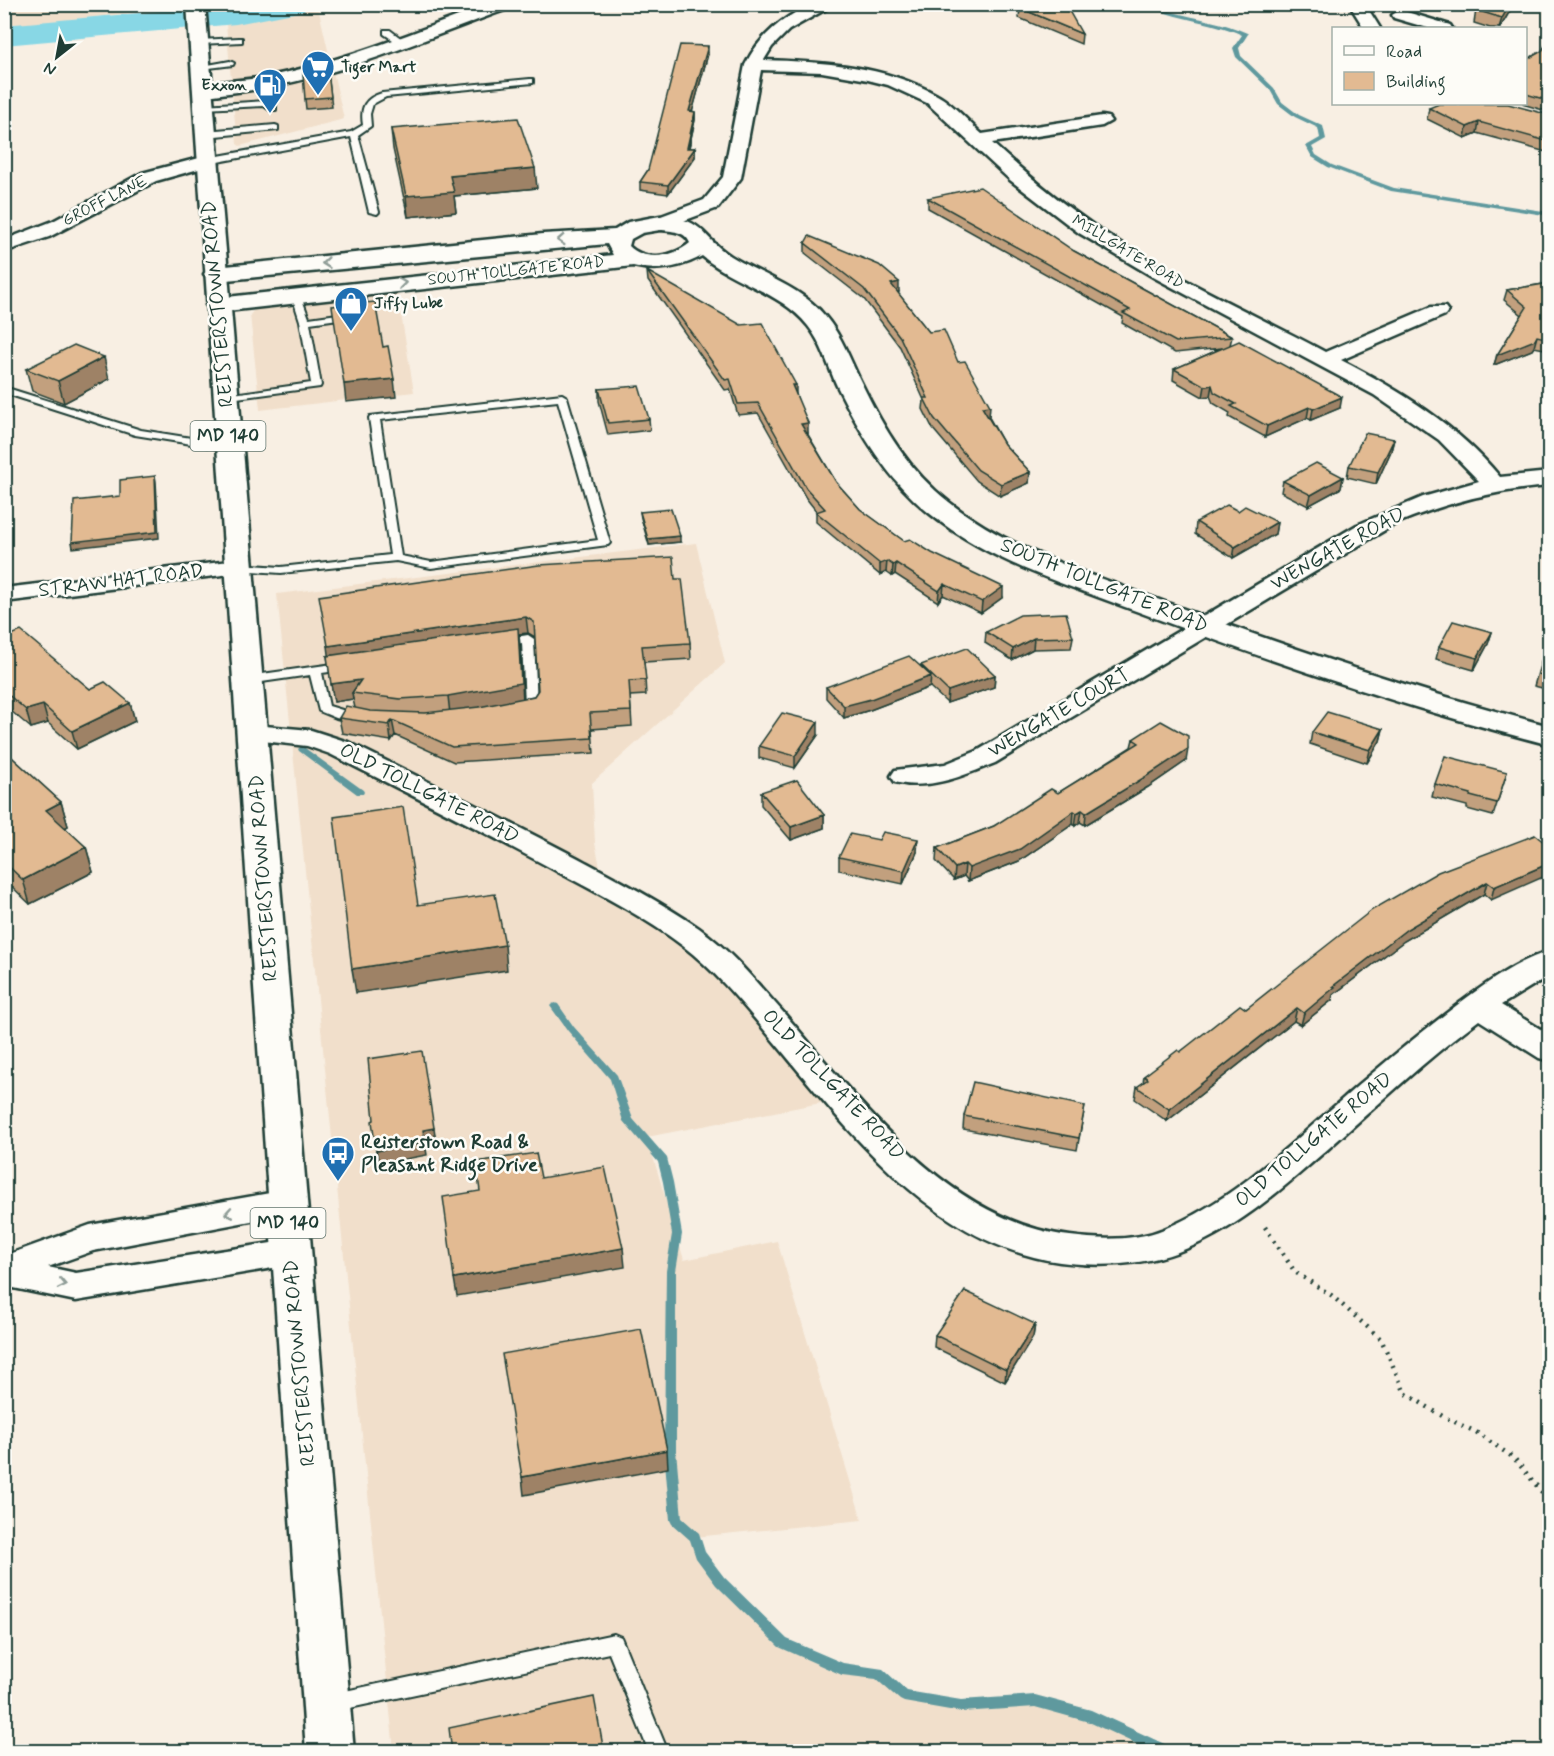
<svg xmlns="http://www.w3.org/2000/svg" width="1554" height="1756" font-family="Mynerve,sans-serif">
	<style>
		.built { fill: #f1dfcb }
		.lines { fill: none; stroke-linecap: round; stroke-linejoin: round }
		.stream { fill: #5e999e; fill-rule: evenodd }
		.river { fill: #88d7e5; fill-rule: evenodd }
		.service-casing { stroke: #1f3d34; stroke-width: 4 }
		.minor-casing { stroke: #1f3d34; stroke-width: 5 }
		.tertiary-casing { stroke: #1f3d34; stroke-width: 5 }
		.primary-casing { stroke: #1f3d34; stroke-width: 5 }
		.path { stroke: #1f3d34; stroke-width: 4.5; stroke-dasharray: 2 6; stroke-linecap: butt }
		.service { fill: #fdfcf7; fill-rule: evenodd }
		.minor { fill: #fdfcf7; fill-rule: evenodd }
		.tertiary { fill: #fdfcf7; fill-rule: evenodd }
		.primary { fill: #fdfcf7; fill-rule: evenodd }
		.wall { fill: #c2a07e; stroke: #1f3d34; stroke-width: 1.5; fill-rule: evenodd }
		.shaded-wall { fill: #9e8266; stroke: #1f3d34; stroke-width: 1.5 }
		.building { fill: #e2ba92; stroke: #1f3d34; stroke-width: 1.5 }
		.oneway { stroke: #8e9c96 }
		.labels { text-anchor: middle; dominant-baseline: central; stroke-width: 5; stroke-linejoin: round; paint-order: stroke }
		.far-poi-label { font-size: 16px; font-weight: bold; fill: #1f3d34; stroke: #fdfcf7; text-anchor: start }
		.far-street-label { font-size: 16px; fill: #1f3d34; stroke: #fdfcf7 }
		.shield { fill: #fdfcf7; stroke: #62766e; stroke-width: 1.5 }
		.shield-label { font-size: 18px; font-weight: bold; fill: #1f3d34 }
		.street-label { font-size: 20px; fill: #1f3d34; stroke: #fdfcf7 }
		.poi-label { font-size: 20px; font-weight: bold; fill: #1f3d34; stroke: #fdfcf7; text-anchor: start }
	</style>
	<rect width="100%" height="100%" fill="#f8efe3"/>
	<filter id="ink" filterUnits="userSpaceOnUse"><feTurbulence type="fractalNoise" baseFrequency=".0167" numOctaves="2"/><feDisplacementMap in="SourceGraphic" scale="12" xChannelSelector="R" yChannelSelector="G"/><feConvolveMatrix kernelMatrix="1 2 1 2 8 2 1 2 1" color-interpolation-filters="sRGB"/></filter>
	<g filter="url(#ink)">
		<path class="built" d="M167,4V9L5,27V5Z
			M318,7L344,119L240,146L237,144L226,24Z
			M397,290L414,392L260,410L250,315L254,310L263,306Z
			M696,543L725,663L592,783L595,843L607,900L639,915L686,946L729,988L831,1101L647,1137L684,1260L777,1241L862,1520L695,1537L700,1554L720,1581L783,1643L842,1669L879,1673L904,1696L961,1706L1035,1701L1091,1716L1168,1751H394L277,594Z"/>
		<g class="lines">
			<path class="stream" d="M1146,4C1156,4 1164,10 1173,12C1198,19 1223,22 1247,33L1248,34L1239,48L1241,56L1274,88L1282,102L1299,115L1323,126L1326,139L1312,147L1316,155L1332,165L1394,188L1550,212V216L1391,191L1328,167L1312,157L1306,146L1320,138L1318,128L1295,117L1278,104L1270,90L1236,57L1233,48L1242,35C1211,20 1175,21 1146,4Z
				M302,746L363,790L364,792L363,794H357L299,751L298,749Z
				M555,1003L558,1004L574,1027L617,1075L633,1119L667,1158L673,1182L682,1234L676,1271V1450L682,1518L699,1533L705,1552L724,1577L787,1639L843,1663L883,1669L907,1691L961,1700L1035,1695L1091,1710L1173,1748L1174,1752H1153L1089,1722L1035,1707L961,1712L904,1702L900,1700L876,1679L842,1675L779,1647L716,1585L696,1558L690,1540L672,1524L670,1520L664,1450L666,1271L672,1234L663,1182L658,1162L623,1121L610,1079L568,1031L550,1006L552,1004Z"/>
			<path class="river" d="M241,4H308L304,11L236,24L4,45V25Z"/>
			<defs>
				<path id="service" d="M384,30H390L406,42L399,44L384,34Z
					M239,38H242V42L199,44L195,42L199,40Z
					M230,61L234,63L233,65L201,69L197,67Z
					M530,79H533V83L386,97L373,104L370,114L371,126L358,135L379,212L377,214L369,212L351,137L207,164L203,161L207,158L351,132L363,125C360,107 365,98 382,93Z
					M266,101L276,106V110H270L264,106L204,109L200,107L204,105Z
					M275,125L278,126V130L205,137L201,134L205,131Z
					M360,286L365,289L367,315L310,323L321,385L320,387L222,400L221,398L226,395L311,383L300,321L292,296L300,294L309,318L359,311L355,289Z
					M4,387L141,430L229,444L234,447L229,450L135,435L4,393Z
					M562,394L567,397L610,543L608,545L431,568L396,561L281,573L238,570L232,567L238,564L281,567L390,555L369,418L370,416ZM558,401L598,540L431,562L401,556L380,420Z
					M528,635L534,639L537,706L535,709L522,712L516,708L525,704L522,643L503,647L497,643L503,639Z
					M347,662L351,663L353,666L351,669L322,673L329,706L362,716L364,719L358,723L336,718L319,711L310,675L248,684L242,680L248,676Z
					M614,1634L621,1637L668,1752H649L609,1653L331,1712L324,1709L321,1703L324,1697L331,1694Z"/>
				<path id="minor" d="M491,4H505L507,7L505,10C414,43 325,83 229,93C219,94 201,99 194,90C201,81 251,80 265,77C343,62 416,31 491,4Z
					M812,4H835L789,30L772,47L764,60C823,62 885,65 937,95C954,104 968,122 982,134L1102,116L1108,117L1111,121L1102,126L992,143C1024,172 1057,200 1092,224C1164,274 1248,311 1325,352L1431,307H1445L1448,311L1445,315L1341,360C1401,391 1457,425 1500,477L1550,472V486C1495,490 1445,503 1395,524L995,763C965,775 929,791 895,782L891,776L895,770L945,764L977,751L1357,525L1423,497L1479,481L1439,440L1374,395L1155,278L1079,233L1010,180L927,103L888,85L868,80L822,72L761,70L741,178L718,208L667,227H653L650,223L653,219L704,200L723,177L745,65C760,35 782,18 812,4Z
					M1349,4H1365L1380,28H1364Z
					M1400,10L1450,25L1452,28H1428L1394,18L1392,15Z
					M207,156L213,157L216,161L213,165L156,181L49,237L4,252V240L53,221L142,173Z
					M238,560L247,562L250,567L247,572L4,602V588Z
					M253,725L311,730L348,742C425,780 502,818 578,858C619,880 661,902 699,928C731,951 756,982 782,1011C860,1100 944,1220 1070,1236C1100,1240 1136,1241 1164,1229C1228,1203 1280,1154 1331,1109C1373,1072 1416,1036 1461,1002C1487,983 1518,960 1550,951V975L1501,1005L1550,1035V1061L1539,1058L1479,1020C1426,1059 1378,1105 1329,1148C1283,1188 1236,1231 1178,1252C1140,1266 1100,1267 1060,1262C933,1245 848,1130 771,1038C744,1006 717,972 683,946C646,918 603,896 562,874C485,832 407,793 330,754L307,746L244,739L240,733L244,727Z
					M287,1190L299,1194L304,1203L299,1212L93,1251L48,1267L76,1273L291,1240L303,1243L308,1253L303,1263L76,1301L4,1286V1256L90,1225Z"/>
				<path id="tertiary" d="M660,216C708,220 698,235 731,256C763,276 801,287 825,316C842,336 850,360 861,382C883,428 909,471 949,502C1010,550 1085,572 1157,599C1286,647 1416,691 1550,726V745C1409,709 1272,662 1136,611C1065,584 989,562 929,513C888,480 860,433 837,386C828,366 822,343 808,326C781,292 735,284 702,256C680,268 657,272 633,266L218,312L210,310L206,305L210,300L218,298L613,255L607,244L216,281L208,279L204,274L208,269L216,267L543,234L615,230L628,222ZM660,230C672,231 685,231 690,243C674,257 645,262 629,246L631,239L642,233Z"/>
				<path id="primary" d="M187,4H205L354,1752H306Z"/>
			</defs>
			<use href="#service" class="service-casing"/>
			<use href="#minor" class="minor-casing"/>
			<use href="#tertiary" class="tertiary-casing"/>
			<use href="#primary" class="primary-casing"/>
			<path class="path" d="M1265,1227L1295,1272L1331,1295L1381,1339L1405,1393L1444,1417L1476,1432L1514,1458L1550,1502"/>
			<use href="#service" class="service"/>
			<use href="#minor" class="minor"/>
			<use href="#tertiary" class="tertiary"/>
			<use href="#primary" class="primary"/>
		</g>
		<path class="wall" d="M1514,4L1500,28H1490L1474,23L1476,10Z
			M1020,8L1082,34L1081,44L1019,18Z
			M1550,38V112L1522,104H1526V60L1542,51Z
			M708,54L692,112H695V120L689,148H695V157L668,194L640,190V182L648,170Z
			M328,72L332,107L306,109L305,99Z
			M1429,108L1550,115V153L1477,133L1465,138L1427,119Z
			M391,129L537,188L454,196L456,212L408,217L393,149Z
			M928,198L1074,251L1232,337L1230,345L1340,408L1311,420L1307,418L1265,437L1229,417L1230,413L1213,403L1210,396L1203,397L1173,380L1174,369L1222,348L1175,353L1122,323L1123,317L928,208Z
			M805,243L899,292L898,293L929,332L958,362L989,417L1004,444L1030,472L1029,483L1000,496L977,481L933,429L923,409L924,400L900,347L864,299L805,253Z
			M647,271L796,394L808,433H807L836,482L860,509L904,541L1003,597L981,613L943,595L938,602L895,574L892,576L886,572L880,575L816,522V512H817L806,498L758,413L738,415L730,389L725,390L648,281Z
			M1550,283V350L1534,347L1532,350L1494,365L1497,355L1522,315L1504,300L1507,290Z
			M26,369L109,379L64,403L32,391Z
			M599,389L649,419L650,430L608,435L599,401Z
			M1394,439L1391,451L1376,484L1347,477L1349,466Z
			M1343,477L1341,488L1308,506L1281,492L1283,481Z
			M1238,511L1277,522L1275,534L1233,558L1195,534L1196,522Z
			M640,512L680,542L649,545L641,518Z
			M675,579L690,643L691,659L644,662L646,695L630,696L632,726L592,729L594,753L454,762L395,735L391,741L342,733L339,718L355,708L353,699L334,702L327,656ZM528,633L535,637L538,690L534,696L523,698L519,634Z
			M986,632L1073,637L1071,648L1033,649L1012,660L985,643Z
			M1492,632L1488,644L1474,670L1436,659L1439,647Z
			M4,638L90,689L130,703L135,721L77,749L48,723L31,728L4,705Z
			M1545,648L1550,649V690L1534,686Z
			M921,665L995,675L994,687L947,703L930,687L870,710L844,718L826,698V687L920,666Z
			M1383,729L1380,741L1367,763L1310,744L1312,732Z
			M818,735L795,768L759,758V746Z
			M1133,739L1186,761L1148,787L1085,825L1080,822L1075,826L1073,824L1019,861L968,881L964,876L954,880L936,861L937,848L994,826L1058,793L1131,747Z
			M4,750L61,802L68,826L65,828L86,847L93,872L30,904L4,879Z
			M1507,772L1493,816L1467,809V806L1432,797L1435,784Z
			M761,792L824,815V828L791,840L761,805Z
			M1535,835L1491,900L1484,894L1404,941L1333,995L1332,1000L1301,1025L1294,1021L1167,1121L1135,1099L1137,1087L1143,1083L1144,1076L1180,1052L1246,1009Z
			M917,852L903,884L839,870V857Z
			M1085,1106L1077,1150L963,1129L964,1116Z
			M1035,1324L1033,1337L1005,1382L934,1347L935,1335Z"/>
		<path class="shaded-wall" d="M1510,4H1514L1500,28H1499L1502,18Z
			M708,46V54L690,120L689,111Z
			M695,112V120L687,156V148Z
			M1479,122L1477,133L1465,138L1467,127Z
			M695,148V157L668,194V185Z
			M535,168L537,188L454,196L456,212L408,217L406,196L450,176Z
			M899,282V292L891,295V284Z
			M1537,336L1534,347L1532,350L1494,365L1497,355Z
			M104,357L109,379L64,403L58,381Z
			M394,379L396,397L346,402L344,384Z
			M792,385H796V395Z
			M1212,385L1210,396L1203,397L1205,386Z
			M1342,397L1340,408L1311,420L1313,409Z
			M990,406L989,417L982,418V407Z
			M1309,407L1307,418L1265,437L1267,426Z
			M808,423V433L801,434V424Z
			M1394,439L1391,451L1376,484L1378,472Z
			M1030,472L1029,483L1000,496L1001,484Z
			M155,476L156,481L159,538L73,548L72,542Z
			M1343,477L1341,488L1308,506L1311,495Z
			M1277,522L1275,534L1233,558L1235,547Z
			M680,536V542L649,545L648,539Z
			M887,561L886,572L880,575V564Z
			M896,563L895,574L892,576L893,565Z
			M944,584L943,595L938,602L939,591Z
			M1003,587V597L981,613L982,602Z
			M526,617L528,633L519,634L523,701L450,714L448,696L330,662L328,646Z
			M1492,632L1488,644L1474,670L1477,658Z
			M1034,638L1033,649L1012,660L1013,649Z
			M995,675L994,687L947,703L948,691Z
			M931,676L930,687L870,710L844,718V706Z
			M361,680L352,693L353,699L334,702L331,684Z
			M130,703L135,721L77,749L72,731Z
			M43,705L48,723L31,728L26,710Z
			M392,720L395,735L391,741L389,725Z
			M818,722V735L795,768V756Z
			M1383,729L1380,741L1367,763L1370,750Z
			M1188,749L1186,761L1148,787L1085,825L1086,813Z
			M61,802L68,826L53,834L46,810Z
			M1082,810L1080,822L1075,826L1077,813Z
			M1074,811L1073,824L1019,861L968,881L969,868Z
			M824,815V828L791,840V827Z
			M918,839L917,852L903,884L904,871Z
			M86,847L93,872L30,904L23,880Z
			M1550,863V874L1491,900L1494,887Z
			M965,864L964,876L954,880L955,868Z
			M1487,882L1484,894L1404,941L1333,995L1332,1000L1301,1025L1304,1013L1333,986L1407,929Z
			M505,945L507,970L356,993L352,969Z
			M1297,1008L1294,1021L1167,1121L1169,1109Z
			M434,1128L436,1141L425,1143L423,1130Z
			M425,1143L427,1155L379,1164L376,1151Z
			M623,1248L625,1267L457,1296L454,1278Z
			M1035,1324L1033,1337L1005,1382L1006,1370Z
			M667,1450L668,1468L524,1495L522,1477Z"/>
		<path class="building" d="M1033,4H1065L1082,34L1020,8Z
			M1480,4H1510L1502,18L1476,10Z
			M1550,38V101L1526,94V60L1542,51Z
			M680,45L708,46L689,111L695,112L687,148H695L668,185L640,182L648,170Z
			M328,72L331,97L305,99L303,74Z
			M1439,104H1508L1550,115V142L1479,122L1467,127L1429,108Z
			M518,118L535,168L450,176L454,192L406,196L391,129Z
			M980,187L1074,251L1232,337L1176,342L1123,313L1130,310L928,198Z
			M809,236L879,265L899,282L891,284L929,332L944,330L958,362L965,361L990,406L982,407L1004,444L1030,472L1001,484L978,470L934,418L924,398H928L900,337L864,289L805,243Z
			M647,271L741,325L762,323L796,385H792L808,423L801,424L836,482L860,509L904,541L910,539L932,553L1003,587L982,602L944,584L939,591L896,563L893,565L887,561L880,564L816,512L825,509L806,488L758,403L738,404L730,379L725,380Z
			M1550,283V339L1537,336L1535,340L1497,355L1527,307L1507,290Z
			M375,302L383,347L388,346L394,379L344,384L332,306Z
			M1239,341L1342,397L1313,409L1309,407L1267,426L1231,406L1236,404L1214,392L1212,385L1205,386L1174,369Z
			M74,345L104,357L58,381L26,369Z
			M639,386L649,419L608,423L599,389Z
			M1365,433L1394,439L1378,472L1349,466Z
			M1316,463L1343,477L1311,495L1283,481Z
			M155,476L157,532L72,542L74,501L120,496V480Z
			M1227,505L1238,511L1245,506L1277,522L1235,547L1196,522Z
			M671,509L680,536L648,539L640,512Z
			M673,557L675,579H682L690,643L642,646L646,680L629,681L631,711L590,713L592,738L452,747L392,720L389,725L339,718L346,706L370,711L425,713L479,707L534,696L538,690L534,622L526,617L328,646L319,596L539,565Z
			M1066,613L1073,637L1034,638L1013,649L986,632L1020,615Z
			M1453,621L1492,632L1477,658L1439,647Z
			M518,628L521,683L448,696L400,699L352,693L361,680L331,684L327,656Z
			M21,631L90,689L105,682L130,703L72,731L43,705L26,710L4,691V638Z
			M967,648L995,675L948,691L921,665Z
			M1545,648L1550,649V677L1538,674Z
			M909,656L931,676L871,699L844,706L826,687Z
			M1327,712L1383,729L1370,750L1312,732Z
			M782,713L818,722L795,756L759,746Z
			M1161,721L1188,736V749L1150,774L1086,813L1082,810L1077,813L1074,811L1020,849L969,868L965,864L955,868L937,848L994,826L1051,789L1058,793L1139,743L1133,739Z
			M4,750L61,802L46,810L86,847L23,880L4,862Z
			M1445,756L1507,772L1497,803L1470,796L1471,794L1435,784Z
			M797,780L824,815L791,827L761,792Z
			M403,807L418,905L495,894L505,945L352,969L334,817Z
			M883,832L918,839L904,871L839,857L850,834L879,840Z
			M1535,835L1550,847V863L1494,887L1487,882L1407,929L1333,986L1335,987L1304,1013L1297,1008L1169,1109L1137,1087L1148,1079L1144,1076L1178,1050L1180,1052L1240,1005L1246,1009L1372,910L1438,872Z
			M422,1051L434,1128L423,1130L425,1143L376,1151L372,1121L374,1120L368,1059Z
			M973,1082L1085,1106L1079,1138L964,1116Z
			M536,1153L541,1178L605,1167L623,1248L454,1278L443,1197L480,1191L476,1162Z
			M965,1291L1035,1324L1006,1370L935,1335Z
			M641,1329L667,1450L522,1477L502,1354Z
			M594,1697L604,1752H452L449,1728Z"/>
		<defs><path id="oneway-chevron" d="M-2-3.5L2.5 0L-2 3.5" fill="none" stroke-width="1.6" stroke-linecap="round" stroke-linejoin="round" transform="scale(1.5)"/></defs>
		<g class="oneway">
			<use href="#oneway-chevron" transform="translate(561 240) rotate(176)"/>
			<use href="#oneway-chevron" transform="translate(326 263) rotate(174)"/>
			<use href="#oneway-chevron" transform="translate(402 283) rotate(-7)"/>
			<use href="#oneway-chevron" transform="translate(229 1213) rotate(170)"/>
			<use href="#oneway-chevron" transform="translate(62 1284) rotate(12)"/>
		</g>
	</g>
	<defs>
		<symbol id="supermarket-pin" viewBox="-11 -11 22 30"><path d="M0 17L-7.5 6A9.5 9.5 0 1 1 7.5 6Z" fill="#1f6fb2" stroke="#fdfcf7"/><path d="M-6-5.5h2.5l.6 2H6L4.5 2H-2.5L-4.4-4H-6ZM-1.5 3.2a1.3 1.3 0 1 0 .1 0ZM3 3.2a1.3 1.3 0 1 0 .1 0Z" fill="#fff"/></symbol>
		<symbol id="fuel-pin" viewBox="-11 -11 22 30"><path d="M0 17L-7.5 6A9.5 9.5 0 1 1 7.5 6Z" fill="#1f6fb2" stroke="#fdfcf7"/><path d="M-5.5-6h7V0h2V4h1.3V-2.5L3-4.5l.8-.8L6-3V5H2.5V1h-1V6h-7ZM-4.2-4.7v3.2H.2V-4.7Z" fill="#fff"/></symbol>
		<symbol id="shop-pin" viewBox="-11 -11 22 30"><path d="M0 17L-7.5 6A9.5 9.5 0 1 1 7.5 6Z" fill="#1f6fb2" stroke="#fdfcf7"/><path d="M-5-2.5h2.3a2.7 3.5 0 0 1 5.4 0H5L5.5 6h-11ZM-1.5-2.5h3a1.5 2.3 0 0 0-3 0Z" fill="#fff"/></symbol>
		<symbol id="bus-pin" viewBox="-11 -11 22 30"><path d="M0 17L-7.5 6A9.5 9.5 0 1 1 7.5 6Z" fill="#1f6fb2" stroke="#fdfcf7"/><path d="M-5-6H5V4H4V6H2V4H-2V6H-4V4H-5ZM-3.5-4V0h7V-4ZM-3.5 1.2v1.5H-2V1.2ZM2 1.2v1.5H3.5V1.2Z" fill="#fff"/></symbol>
	</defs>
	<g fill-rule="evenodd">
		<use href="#supermarket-pin" x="299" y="48" width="38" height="52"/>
		<use href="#fuel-pin" x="251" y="66" width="38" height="52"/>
		<use href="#shop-pin" x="332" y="284" width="38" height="52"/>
		<use href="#bus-pin" x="319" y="1134" width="38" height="52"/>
	</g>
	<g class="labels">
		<g class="far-poi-label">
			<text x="341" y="67">Tiger Mart</text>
			<text x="247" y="85" text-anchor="end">Exxon</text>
			<text x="374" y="303">Jiffy Lube</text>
		</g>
		<g class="far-street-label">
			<text transform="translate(105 201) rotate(-27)">GROFF LANE</text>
			<text transform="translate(1128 252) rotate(31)">MILLGATE ROAD</text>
			<text transform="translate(516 271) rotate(-6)">SOUTH TOLLGATE ROAD</text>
		</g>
		<g class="shield">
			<rect x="190.5" y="421" width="75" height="30" rx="4.5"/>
			<rect x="250.5" y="1208" width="75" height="30" rx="4.5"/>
		</g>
		<g class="shield-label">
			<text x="228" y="436">MD 140</text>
			<text x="288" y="1223">MD 140</text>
		</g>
		<g class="street-label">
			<text transform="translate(218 304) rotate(-95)">REISTERSTOWN ROAD</text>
			<text transform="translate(1338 549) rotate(-29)">WENGATE ROAD</text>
			<text transform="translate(121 581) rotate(-7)">STRAW HAT ROAD</text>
			<text transform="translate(1104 586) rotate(22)">SOUTH TOLLGATE ROAD</text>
			<text transform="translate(1059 713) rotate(-30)">WENGATE COURT</text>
			<text transform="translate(429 794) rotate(27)">OLD TOLLGATE ROAD</text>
			<text transform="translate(264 878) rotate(-94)">REISTERSTOWN ROAD</text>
			<text transform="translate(833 1085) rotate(47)">OLD TOLLGATE ROAD</text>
			<text transform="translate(1314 1140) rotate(-40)">OLD TOLLGATE ROAD</text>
			<text transform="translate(300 1363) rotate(-95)">REISTERSTOWN ROAD</text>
		</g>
		<g class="poi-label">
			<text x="361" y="1142">Reisterstown Road &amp;<tspan x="361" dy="23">Pleasant Ridge Drive</tspan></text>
		</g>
	</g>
	<rect width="1554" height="1756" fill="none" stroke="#fdfcf7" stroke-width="24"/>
	<rect x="12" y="12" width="1530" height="1732" fill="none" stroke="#1f3d34" stroke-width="2" filter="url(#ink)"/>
	<rect x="1332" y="27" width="195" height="78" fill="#fdfcf7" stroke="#a4b0a9" stroke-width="1.5"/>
	<rect x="1344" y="46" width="30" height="9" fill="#fdfcf7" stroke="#a4b0a9" stroke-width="1.5"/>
	<text x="1386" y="57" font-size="18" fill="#1f3d34">Road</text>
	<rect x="1344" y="72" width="30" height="18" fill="#e2ba92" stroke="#a4b0a9" stroke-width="1.5"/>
	<text x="1386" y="87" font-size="18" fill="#1f3d34">Building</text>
	<g transform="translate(57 57) rotate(211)" stroke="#fdfcf7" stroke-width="4.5" paint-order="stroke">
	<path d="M0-4.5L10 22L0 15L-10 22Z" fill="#1f3d34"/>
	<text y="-9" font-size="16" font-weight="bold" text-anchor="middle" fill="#1f3d34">N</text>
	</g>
</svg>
